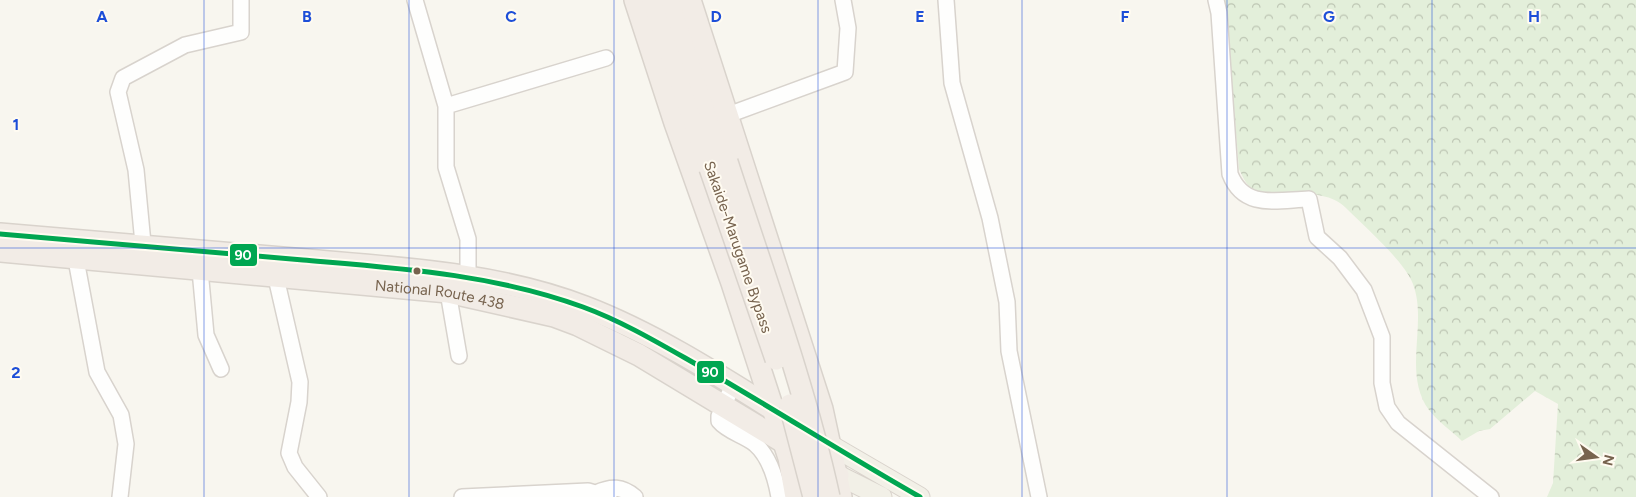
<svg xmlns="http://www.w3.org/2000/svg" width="1636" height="497" font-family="Figtree,sans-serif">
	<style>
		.forest { fill: url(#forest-crowns) }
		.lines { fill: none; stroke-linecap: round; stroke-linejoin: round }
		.minor-casing { stroke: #d8d3cd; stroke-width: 18 }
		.major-casing { stroke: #d9d3cc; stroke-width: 21 }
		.highway-casing { stroke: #d9d3cc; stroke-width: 24 }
		.minor { stroke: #fefefd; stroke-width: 15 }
		.major { stroke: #f2f0e7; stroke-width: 19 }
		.highway { stroke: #f2ece6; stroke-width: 21 }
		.highway-bridge-casing { stroke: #d9d3cc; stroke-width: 24; stroke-linecap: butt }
		.highway-bridge { stroke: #f2ece6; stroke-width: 21 }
		.bus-1-casing { stroke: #fffbf1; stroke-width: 9 }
		.bus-1 { stroke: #00a651; stroke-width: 5 }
		.grid { fill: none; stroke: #1d4ed8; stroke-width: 1; stroke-opacity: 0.55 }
		.bus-dot { fill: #77634e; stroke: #fffbf1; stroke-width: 2 }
		.labels { text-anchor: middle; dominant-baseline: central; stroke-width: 4; stroke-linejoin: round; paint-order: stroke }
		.street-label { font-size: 15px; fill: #77634e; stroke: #fffbf1 }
		.grid-label { font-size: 16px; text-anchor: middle; font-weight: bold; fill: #1d4ed8; stroke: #fffbf1; stroke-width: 4; stroke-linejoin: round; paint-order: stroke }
		.line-badge { stroke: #fffbf1; stroke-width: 2 }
		.badge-label { font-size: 14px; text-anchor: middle; font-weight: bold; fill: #fff }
	</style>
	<defs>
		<pattern id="forest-crowns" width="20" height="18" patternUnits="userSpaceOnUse" patternTransform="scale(1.25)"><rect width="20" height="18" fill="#e3efda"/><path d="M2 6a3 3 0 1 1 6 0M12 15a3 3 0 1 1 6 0" fill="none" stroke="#bdc5b3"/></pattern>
	</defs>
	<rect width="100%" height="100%" fill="#f8f6ef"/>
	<path class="forest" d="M1223,0H1636V497H1547L1553,483L1558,404L1535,391L1490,429L1479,431L1462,441C1452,431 1437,421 1429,410C1402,373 1428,324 1413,284C1404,261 1366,228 1348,210C1322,181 1271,204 1251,188C1245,183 1242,175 1239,169L1226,9Z"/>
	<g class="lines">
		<defs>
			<path id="minor" d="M415,0L446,106V167L468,239V277
				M946,0L952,83L990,218L1007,302L1009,351L1039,497
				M1216,0L1219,13L1230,174C1244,210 1277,200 1309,199L1317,237L1340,258L1364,290L1382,337V383L1387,407L1398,423L1491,497
				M446,106L606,58
				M728,115L845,72L848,28L843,0
				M74,249L97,372L121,415L126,444L120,497
				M144,254L136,170L118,92L123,78L185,45L241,32V0
				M274,269L300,382L299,402L289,453L295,467L319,497
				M200,270L206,335L221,369
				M448,292L459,356
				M733,385L719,416V421C728,432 744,435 755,444C769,456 776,480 779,497
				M596,493C611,486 622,486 635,497
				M462,497L588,491L609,497"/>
			<path id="major" d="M829,444L920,497
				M838,475L882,497"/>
			<g id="highway">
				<path d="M635,0L675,123L732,283L789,458L796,497"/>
				<path d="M653,0L710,168"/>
				<path d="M672,0L727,162"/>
				<path d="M690,0L822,409L841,497"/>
				<path d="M0,234C102,243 204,252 306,260C399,268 497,273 585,307C671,340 751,397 829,444"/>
				<path id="s1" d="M0,251L448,292L554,316L578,325L639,355L838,475"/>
			</g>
		</defs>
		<use href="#minor" class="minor-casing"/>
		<use href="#major" class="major-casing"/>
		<use href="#highway" class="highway-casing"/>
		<use href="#minor" class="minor"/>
		<use href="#major" class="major"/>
		<use href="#highway" class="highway"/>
		<defs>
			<path id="highway-bridge" d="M727,162C763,273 804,383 829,497
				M710,168L776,359
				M790,405L814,497"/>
		</defs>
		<use href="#highway-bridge" class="highway-bridge-casing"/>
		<use href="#highway-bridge" class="highway-bridge"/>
		<defs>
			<path id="bus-1" d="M0,234C101,243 202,251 303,260C397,268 493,274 583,307C624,322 662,345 701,367C774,409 846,455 920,497"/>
		</defs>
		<use href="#bus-1" class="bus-1-casing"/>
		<use href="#bus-1" class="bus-1"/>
	</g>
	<path class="grid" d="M204,0V497M409,0V497M614,0V497M818,0V497M1022,0V497M1227,0V497M1432,0V497M0,248H1636"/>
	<circle class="bus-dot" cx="417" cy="271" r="4.5"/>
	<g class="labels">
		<g class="street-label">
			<text transform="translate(738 247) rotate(71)">Sakaide-Marugame Bypass</text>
			<text stroke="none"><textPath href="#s1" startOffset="442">National Route 438</textPath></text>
		</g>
	</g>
	<g class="grid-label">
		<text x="102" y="22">A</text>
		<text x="307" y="22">B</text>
		<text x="511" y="22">C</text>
		<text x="716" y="22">D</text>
		<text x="920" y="22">E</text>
		<text x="1125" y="22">F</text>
		<text x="1329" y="22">G</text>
		<text x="1534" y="22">H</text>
		<text x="16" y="130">1</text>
		<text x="16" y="378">2</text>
	</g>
	<g class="line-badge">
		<rect x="229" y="243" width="29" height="24" rx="5" fill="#00a651"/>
		<rect x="696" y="360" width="29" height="24" rx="5" fill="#00a651"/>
	</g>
	<g class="badge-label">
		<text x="243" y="260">90</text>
		<text x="710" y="377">90</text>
	</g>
	<g transform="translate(1596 457) rotate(104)" stroke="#fffbf1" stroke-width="4" paint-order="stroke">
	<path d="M0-4L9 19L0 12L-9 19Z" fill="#77634e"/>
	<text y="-8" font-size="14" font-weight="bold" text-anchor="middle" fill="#77634e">N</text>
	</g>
</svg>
